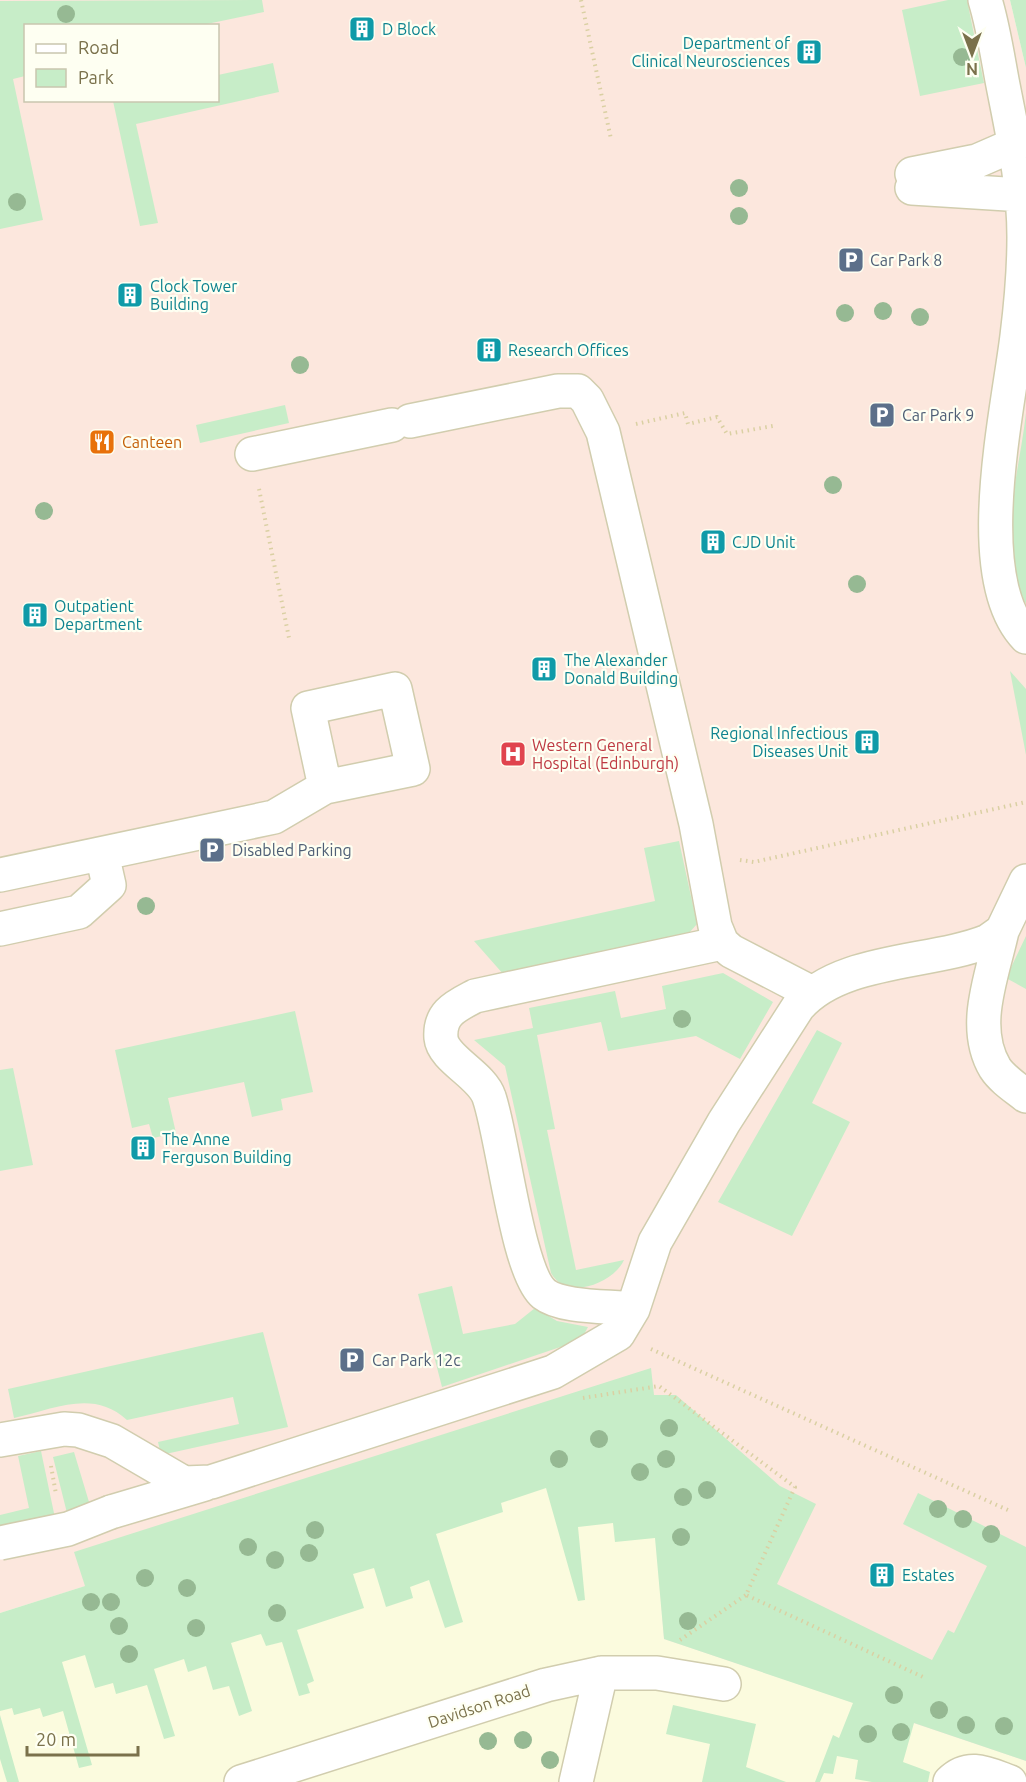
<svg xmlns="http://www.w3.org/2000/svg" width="1026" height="1782" font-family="Ubuntu,sans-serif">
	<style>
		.residential { fill: #fbfbde }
		.medical { fill: #fce7dd; fill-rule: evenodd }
		.green { fill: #c7edc8 }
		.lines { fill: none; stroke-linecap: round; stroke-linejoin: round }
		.minor-casing { stroke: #d1cdae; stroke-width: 36 }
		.path { stroke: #dad0a3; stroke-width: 4; stroke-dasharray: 1.5 4.5; stroke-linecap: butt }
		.minor { stroke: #fff; stroke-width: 33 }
		.minor-bridge-casing { stroke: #d1cdae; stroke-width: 36; stroke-linecap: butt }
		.minor-bridge { stroke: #fff; stroke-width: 33 }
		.tree { fill: #96b993 }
		.labels { text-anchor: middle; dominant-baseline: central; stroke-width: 4.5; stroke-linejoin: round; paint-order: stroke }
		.culture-label { font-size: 16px; fill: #0d838f; stroke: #fefff2; text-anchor: start }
		.service-label { font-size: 16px; fill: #4e5e75; stroke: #fefff2; text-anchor: start }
		.food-label { font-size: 16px; fill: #c56008; stroke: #fefff2; text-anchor: start }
		.health-label { font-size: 16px; fill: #be3a42; stroke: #fefff2; text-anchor: start }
		.street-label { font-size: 16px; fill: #7a714b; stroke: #fefff2 }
	</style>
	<rect width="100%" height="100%" fill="#fcfdea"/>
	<path class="residential" d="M645,1408L664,1639L1026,1761V1782H0V1615Z"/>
	<path class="medical" d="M0,0H1010L1026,68V1761L664,1639L645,1409L0,1613ZM26,26H218V100H26Z"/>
	<path class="green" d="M262,0L264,12L202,25L26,26L25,76L13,79L43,220L0,229V1Z
		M948,0H967L984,83L920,96L902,10Z
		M1010,0H1026V68Z
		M273,63L279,92L136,124L158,223L140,226L113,101L218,100V75Z
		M285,405L289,423L200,443L196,425Z
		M1026,413V604C995,545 1019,476 1026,413Z
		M1010,671L1026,689V755Z
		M679,841L697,924L689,933L527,973L504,975L474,941L655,901L644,848Z
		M1026,936V989L1006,978Z
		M723,973L773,1002L740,1059L696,1036L608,1051L601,1022L537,1035L555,1129L547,1130L576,1270L624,1260C613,1284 566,1301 551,1273L505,1066L474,1040L533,1028L529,1008L615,991L621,1018L666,1009L662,986Z
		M295,1011L313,1092L281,1099L283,1110L252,1117L244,1082L168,1098L176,1133L153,1138L149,1124L132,1128L115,1050Z
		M817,1030L842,1043L812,1103L850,1122L792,1236L718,1202Z
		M13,1068L33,1165L0,1171V1070Z
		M452,1286L463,1334L515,1324L535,1308L557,1321L588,1327L581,1340L442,1387L418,1294Z
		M263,1332L288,1427L161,1455L158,1442L239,1424L233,1397L127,1420C93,1389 55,1409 14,1418L8,1389Z
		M651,1368L654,1395H676L780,1486L816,1504L777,1584L932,1660L948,1630L954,1633L987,1566L903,1524L918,1493L1026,1547V1761L914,1723L903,1762L930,1772L928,1782H872L855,1779L858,1760L837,1756L833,1774L824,1773L820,1782H815L833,1735L839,1738L853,1703L664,1639L655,1538L615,1542L613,1523L578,1527L585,1600L578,1601L546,1488L501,1503L503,1512L436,1534L463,1622L445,1628L429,1580L410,1587L413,1598L386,1607L374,1568L353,1574L364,1608L297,1630L314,1681L307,1684L310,1693L299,1696L282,1642L266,1646L261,1634L231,1643L252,1711L239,1716L229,1686L213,1690L206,1666L188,1672L184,1659L154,1669L175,1736L164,1739L147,1685L116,1694L113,1683L95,1688L85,1655L62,1662L92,1765L79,1768L63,1711L43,1717L40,1708L14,1715L12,1708L0,1711V1613L85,1586L74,1552Z
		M41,1451L55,1518L0,1530V1515L29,1508L18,1456Z
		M74,1452L92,1512L68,1517L53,1457Z
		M673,1705L756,1724L746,1767L786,1782H702L710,1744L666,1734Z
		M0,1715L19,1782H7L0,1759Z"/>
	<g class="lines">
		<defs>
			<path id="minor" d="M985,0C993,26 997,53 1002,80C1012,132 1024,183 1024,237C1024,269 1021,304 1017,336C1008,411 969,578 1026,637
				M912,174L977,161L1016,144
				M912,188L1022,195
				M410,421L558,391H578L587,400L603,432L696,824L715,926L722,943L731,951L810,992
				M252,454L392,425
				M395,689L413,769L325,787L308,708Z
				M0,875L274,817L325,787
				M0,929L79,912L109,885L102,854
				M1002,931C993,974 970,1026 995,1068C1002,1079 1016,1088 1026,1096
				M633,1309C609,1306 562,1308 544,1294C517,1272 503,1137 489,1097C482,1075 443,1059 441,1038C439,1013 456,1006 475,996L722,943
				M0,1440L64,1429L78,1430L112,1441L184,1483L211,1482L553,1372L618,1334L633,1309L655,1242L724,1122L798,1007C840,958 931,964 988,941L1002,931L1026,881
				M111,1512L205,1484
				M241,1782L546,1685L601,1673H657L724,1684
				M576,1782L601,1673
				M950,1782C969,1763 988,1774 1010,1782"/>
		</defs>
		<use href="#minor" class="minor-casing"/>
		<path class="path" d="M581,0L611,139
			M636,424L685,413L688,424L717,417L727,434L773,426
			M259,489L289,638
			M740,860L754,862L1026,802
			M651,1349L1010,1511
			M583,1398L659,1386L795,1487L746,1595L923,1677
			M51,1466L56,1494
			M680,1640L746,1595"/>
		<use href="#minor" class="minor"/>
		<defs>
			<path id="minor-bridge" d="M0,1543L68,1529L111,1512"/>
		</defs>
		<use href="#minor-bridge" class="minor-bridge-casing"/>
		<use href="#minor-bridge" class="minor-bridge"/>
	</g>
	<g class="tree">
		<circle cx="66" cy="14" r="9"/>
		<circle cx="962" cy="57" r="9"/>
		<circle cx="739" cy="188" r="9"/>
		<circle cx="17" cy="202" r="9"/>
		<circle cx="739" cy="216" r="9"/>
		<circle cx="883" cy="311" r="9"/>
		<circle cx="845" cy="313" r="9"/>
		<circle cx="920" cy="317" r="9"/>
		<circle cx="300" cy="365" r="9"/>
		<circle cx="833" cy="485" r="9"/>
		<circle cx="44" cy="511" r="9"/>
		<circle cx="857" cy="584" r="9"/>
		<circle cx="146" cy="906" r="9"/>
		<circle cx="682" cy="1019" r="9"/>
		<circle cx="669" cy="1428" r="9"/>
		<circle cx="599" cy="1439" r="9"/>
		<circle cx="559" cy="1459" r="9"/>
		<circle cx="666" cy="1459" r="9"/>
		<circle cx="640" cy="1472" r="9"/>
		<circle cx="707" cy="1490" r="9"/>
		<circle cx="683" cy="1497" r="9"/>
		<circle cx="938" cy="1509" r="9"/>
		<circle cx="963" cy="1519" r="9"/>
		<circle cx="315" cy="1530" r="9"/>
		<circle cx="991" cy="1534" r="9"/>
		<circle cx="681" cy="1537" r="9"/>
		<circle cx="248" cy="1547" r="9"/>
		<circle cx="309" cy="1553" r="9"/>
		<circle cx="275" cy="1560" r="9"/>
		<circle cx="145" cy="1578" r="9"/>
		<circle cx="187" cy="1588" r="9"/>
		<circle cx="91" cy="1602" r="9"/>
		<circle cx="111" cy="1602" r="9"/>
		<circle cx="277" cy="1613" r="9"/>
		<circle cx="688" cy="1621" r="9"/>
		<circle cx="119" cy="1626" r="9"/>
		<circle cx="196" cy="1628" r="9"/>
		<circle cx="129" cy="1654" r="9"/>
		<circle cx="894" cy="1695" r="9"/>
		<circle cx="939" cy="1710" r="9"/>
		<circle cx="966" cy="1725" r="9"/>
		<circle cx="1004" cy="1726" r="9"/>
		<circle cx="901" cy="1732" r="9"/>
		<circle cx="868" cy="1734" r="9"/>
		<circle cx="523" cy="1740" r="9"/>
		<circle cx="488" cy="1741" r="9"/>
		<circle cx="550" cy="1760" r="9"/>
	</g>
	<defs>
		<symbol id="building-square" viewBox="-11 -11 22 22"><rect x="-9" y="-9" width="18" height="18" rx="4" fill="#0f9aa8" stroke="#fefff2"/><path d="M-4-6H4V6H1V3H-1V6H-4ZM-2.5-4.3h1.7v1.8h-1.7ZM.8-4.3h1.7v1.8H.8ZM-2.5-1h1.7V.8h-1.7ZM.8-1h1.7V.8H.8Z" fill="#fff"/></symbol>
		<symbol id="parking-square" viewBox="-11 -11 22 22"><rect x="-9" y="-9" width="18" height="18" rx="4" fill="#5c6f8a" stroke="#fefff2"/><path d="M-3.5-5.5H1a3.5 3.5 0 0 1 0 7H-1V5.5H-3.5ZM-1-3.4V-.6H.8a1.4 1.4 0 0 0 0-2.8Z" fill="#fff"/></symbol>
		<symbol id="restaurant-square" viewBox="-11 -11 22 22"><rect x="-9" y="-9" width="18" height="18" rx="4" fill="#e8710a" stroke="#fefff2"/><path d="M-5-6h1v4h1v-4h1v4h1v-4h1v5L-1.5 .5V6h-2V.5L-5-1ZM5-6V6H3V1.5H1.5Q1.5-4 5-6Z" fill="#fff"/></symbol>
		<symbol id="hospital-square" viewBox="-11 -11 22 22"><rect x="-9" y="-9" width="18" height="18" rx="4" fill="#e0444e" stroke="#fefff2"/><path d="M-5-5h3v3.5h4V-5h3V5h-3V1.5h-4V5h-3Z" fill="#fff"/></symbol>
	</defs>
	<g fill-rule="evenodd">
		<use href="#building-square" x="347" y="14" width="30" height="30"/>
		<use href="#building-square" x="794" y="37" width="30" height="30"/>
		<use href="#parking-square" x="836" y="245" width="30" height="30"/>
		<use href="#building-square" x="115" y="280" width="30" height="30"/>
		<use href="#building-square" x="474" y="335" width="30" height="30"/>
		<use href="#parking-square" x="867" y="400" width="30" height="30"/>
		<use href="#restaurant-square" x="87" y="427" width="30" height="30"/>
		<use href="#building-square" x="698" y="527" width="30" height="30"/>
		<use href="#building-square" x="20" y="600" width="30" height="30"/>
		<use href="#building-square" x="529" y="654" width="30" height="30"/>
		<use href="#building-square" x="852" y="727" width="30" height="30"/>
		<use href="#hospital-square" x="498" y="739" width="30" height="30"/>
		<use href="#parking-square" x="197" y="835" width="30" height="30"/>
		<use href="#building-square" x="128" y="1133" width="30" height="30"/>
		<use href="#parking-square" x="337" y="1345" width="30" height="30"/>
		<use href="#building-square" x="867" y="1560" width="30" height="30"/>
	</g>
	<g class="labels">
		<g class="culture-label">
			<text x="382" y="29">D Block</text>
			<text x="790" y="43" text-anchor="end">Department of<tspan x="790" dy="18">Clinical Neurosciences</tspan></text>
			<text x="150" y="286">Clock Tower<tspan x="150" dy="18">Building</tspan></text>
			<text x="508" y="350">Research Offices</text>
			<text x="732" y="542">CJD Unit</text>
			<text x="54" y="606">Outpatient<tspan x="54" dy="18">Department</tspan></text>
			<text x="564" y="660">The Alexander<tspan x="564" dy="18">Donald Building</tspan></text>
			<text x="848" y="733" text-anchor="end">Regional Infectious<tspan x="848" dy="18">Diseases Unit</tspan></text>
			<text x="162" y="1139">The Anne<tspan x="162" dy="18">Ferguson Building</tspan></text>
			<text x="902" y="1575">Estates</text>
		</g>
		<g class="service-label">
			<text x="870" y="260">Car Park 8</text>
			<text x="902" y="415">Car Park 9</text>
			<text x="232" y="850">Disabled Parking</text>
			<text x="372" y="1360">Car Park 12c</text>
		</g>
		<g class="food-label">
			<text x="122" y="442">Canteen</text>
		</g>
		<g class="health-label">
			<text x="532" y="745">Western General<tspan x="532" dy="18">Hospital (Edinburgh)</tspan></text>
		</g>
		<g class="street-label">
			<text transform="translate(479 1706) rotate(-18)">Davidson Road</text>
		</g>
	</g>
	<rect x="24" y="24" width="195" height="78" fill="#fefff2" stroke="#c9c6af" stroke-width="1.5"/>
	<rect x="36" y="44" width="30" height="9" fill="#ffffff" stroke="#c9c6af" stroke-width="1.5"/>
	<text x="78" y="54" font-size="18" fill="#7a714b">Road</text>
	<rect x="36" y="69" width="30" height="18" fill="#c7edc8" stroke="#c9c6af" stroke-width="1.5"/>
	<text x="78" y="84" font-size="18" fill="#7a714b">Park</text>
	<g transform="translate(972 54) rotate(180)" stroke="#fefff2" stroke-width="4.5" paint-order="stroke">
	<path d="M0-4.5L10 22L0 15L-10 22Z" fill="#7a714b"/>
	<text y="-9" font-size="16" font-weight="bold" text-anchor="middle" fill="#7a714b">N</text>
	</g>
	<path d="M27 1746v9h111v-9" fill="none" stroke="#7a714b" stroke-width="3"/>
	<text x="36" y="1746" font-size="18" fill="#7a714b" stroke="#fefff2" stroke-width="4.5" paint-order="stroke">20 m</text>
</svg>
